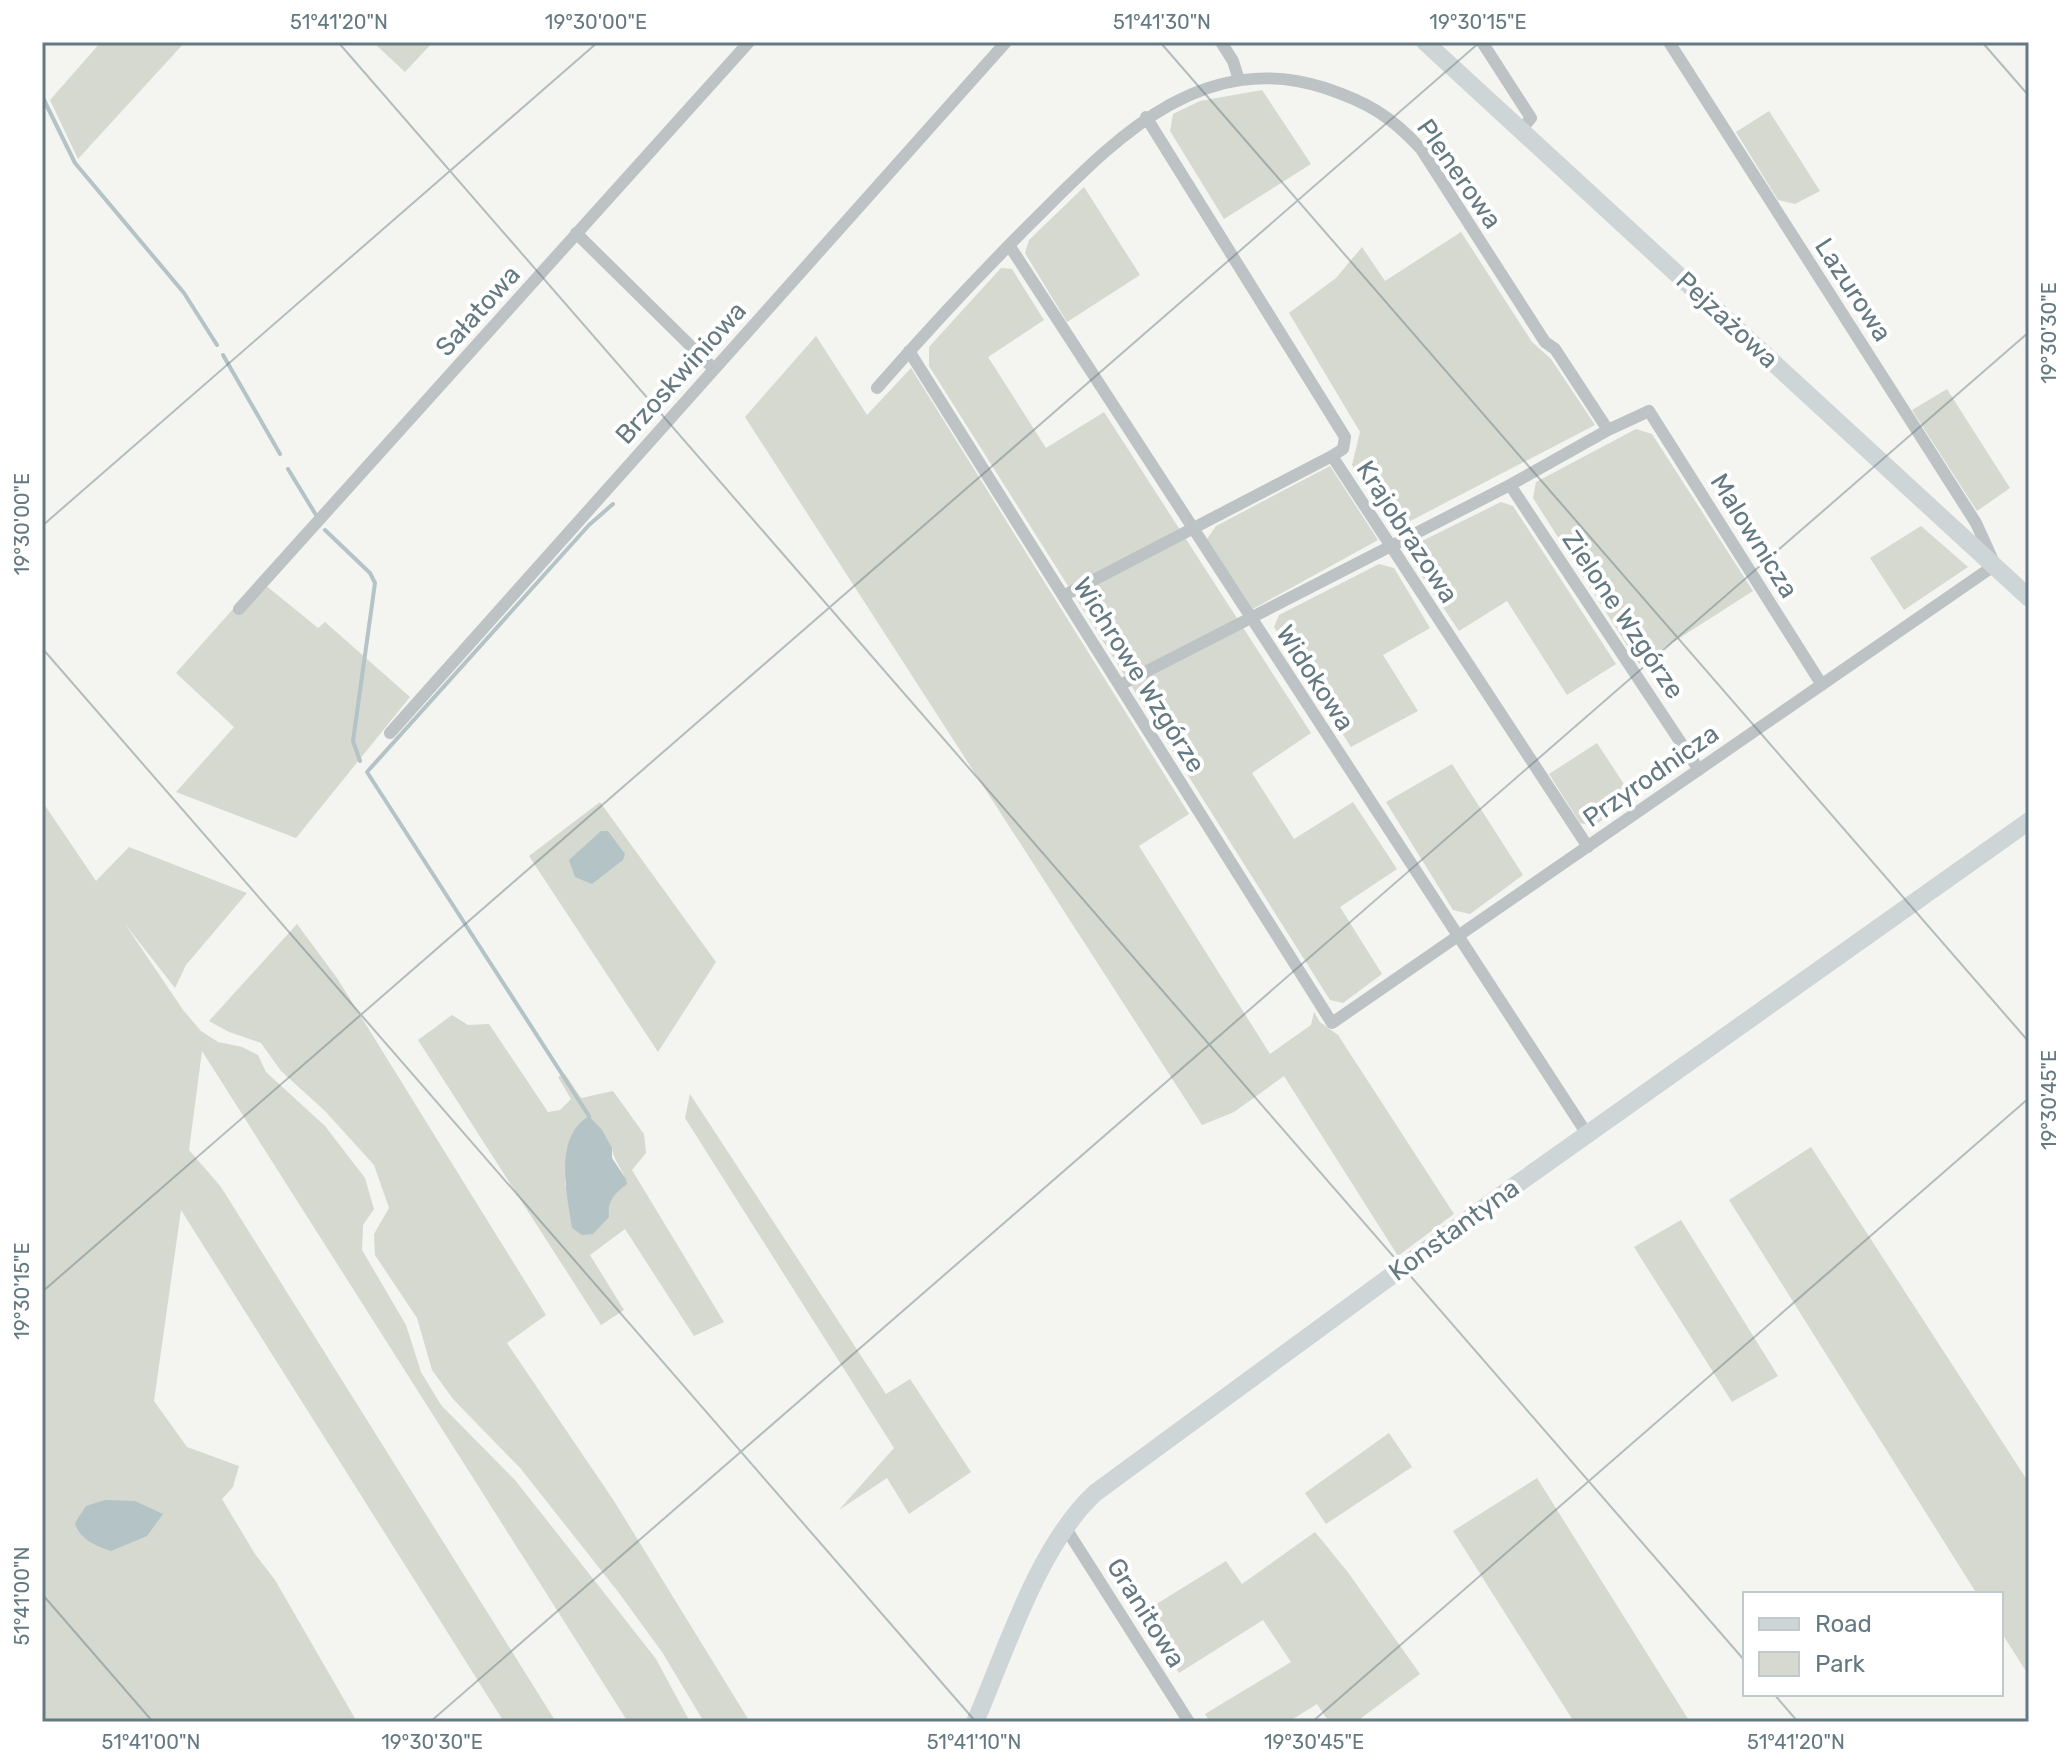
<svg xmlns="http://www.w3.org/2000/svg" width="2071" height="1764" font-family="Rubik,sans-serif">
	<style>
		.green { fill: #d5d9cf; fill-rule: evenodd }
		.water { fill: #b4c3c5 }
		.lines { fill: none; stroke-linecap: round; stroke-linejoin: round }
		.stream { stroke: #b4c3c5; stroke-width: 4 }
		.street { stroke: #bdc2c4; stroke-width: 12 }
		.secondary { stroke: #ced5d7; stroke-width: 18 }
		.ticks { fill: none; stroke: #647981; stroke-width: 2; stroke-opacity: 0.45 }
		.labels { text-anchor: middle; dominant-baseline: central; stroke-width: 8; stroke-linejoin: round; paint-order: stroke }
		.street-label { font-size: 26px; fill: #647981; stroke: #fff }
		.neatline { fill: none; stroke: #647981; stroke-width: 3 }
		.ticks-label { font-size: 20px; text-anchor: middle; fill: #647981 }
	</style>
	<rect width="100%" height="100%" fill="#f4f4f0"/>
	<path class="green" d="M101,42H185L78,159L50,100Z
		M373,42H433L405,72Z
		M1262,90L1311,164L1224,219L1170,131L1173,114L1200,101Z
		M1769,111L1820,191L1795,204L1778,200L1736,132Z
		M1084,187L1140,275L1067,322L1025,253L1029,240Z
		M1461,232L1532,342L1551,359L1595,425L1393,530L1352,465L1360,432L1289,313L1336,278L1362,247L1385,281Z
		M1001,268L1012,269L1044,320L988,357L1046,448L1104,412L1311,733L1252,773L1294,839L1353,802L1397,869L1340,907L1382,974L1343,1003L1330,1000L929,366V347Z
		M816,336L867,415L911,368L1189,814L1139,846L1270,1054L1311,1025L1314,1012L1320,1022L1338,1035L1454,1214L1398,1256L1284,1076L1234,1112L1202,1125L745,417Z
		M1947,389L2010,488L1977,511L1912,410Z
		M1636,429L1652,434L1753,591L1639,664L1533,498L1536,482Z
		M1330,466L1378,540L1253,609L1207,539L1216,526Z
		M1501,502L1513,506L1616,664L1567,695L1507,601L1459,631L1411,560L1418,543Z
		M1921,526L1968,567L1904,610L1870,558Z
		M1379,564L1394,568L1430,628L1383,655L1418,711L1351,747L1274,627L1279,615Z
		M259,580L318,628L325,622L410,697L296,838L176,792L234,727L176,673Z
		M1597,743L1633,798L1594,826L1580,823L1549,774Z
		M1452,764L1523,875L1470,914L1453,910L1386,802Z
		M42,801L96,881L129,847L247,893L186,965L175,988L125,924L183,1010L201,1031L218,1042L242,1047L258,1055L266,1072L325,1126L365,1178L374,1209L363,1225L362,1250L406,1325L421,1372L441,1405L515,1480L609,1599L656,1659L690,1722H628L202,1051L189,1150L221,1187L556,1722H504L181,1210L154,1401L187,1447L239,1466L233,1487L222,1499L255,1554L275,1580L357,1722H42Z
		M600,802L716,962L658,1052L529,856Z
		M297,924L337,978L546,1315L507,1343L614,1501L750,1722H704L662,1652L619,1593L521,1469L453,1399L432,1370L417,1318L375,1255L374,1234L389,1208L374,1165L325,1111L281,1071L261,1043L229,1032L209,1021Z
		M452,1015L468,1025L489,1024L548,1112L560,1110L571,1099L558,1077L565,1074L581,1098L613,1091L644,1134L646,1153L632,1170L724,1322L694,1336L625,1229L590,1255L624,1310L601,1325L418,1040ZM612,1148C613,1162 625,1170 626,1184L611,1197L608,1207L565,1185L567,1149Z
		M690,1094L886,1394L910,1379L971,1472L909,1514L887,1478L839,1510L894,1448L685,1118Z
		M1811,1147L2029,1483V1676L2001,1632V1594H1977L1729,1200Z
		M1681,1220L1778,1376L1732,1402L1634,1247Z
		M1389,1433L1412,1467L1326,1524L1305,1493Z
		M1537,1478L1690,1722H1574L1453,1531Z
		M1315,1532L1347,1571L1420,1674L1356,1722H1329L1317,1704L1288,1722H1210L1205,1714L1291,1662L1263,1620L1179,1673L1142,1613L1226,1561L1242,1584Z"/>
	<path class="water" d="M601,831H608L625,854L623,860L592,884L575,877L569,860Z
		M589,1116L602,1130L612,1148V1158L626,1179L627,1184C614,1194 607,1201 609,1217L593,1234L582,1235L572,1228C567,1193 553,1138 589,1116Z
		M105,1500L135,1501L163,1514L147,1536L111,1551C96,1546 79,1539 75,1523L86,1506Z"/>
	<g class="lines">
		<path class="stream" d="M42,96L75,163L184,293L217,345
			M223,355L280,454
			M288,469L316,515
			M325,530L370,573L375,583L353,741L360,761
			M589,1116L367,772L589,525L613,504"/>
		<path class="street" d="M1221,42L1233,61L1239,80
			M1482,42L1531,118L1521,130
			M1146,117L1345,437L1343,449L1332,456L1588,847
			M576,233L714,369
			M1009,245L1587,1134
			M909,351L1332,1023L1995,565L1976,523L1669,42
			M877,388C926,332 977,277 1030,224C1112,143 1198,47 1325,88C1367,102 1391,116 1421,149L1545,342L1555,349L1608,430
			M1510,485L1699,770
			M1063,596L1332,456
			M239,609L749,42
			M1120,685L1510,485L1608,430L1649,411L1822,685
			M390,733C594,502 802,274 1006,42
			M1065,1527L1189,1722"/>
		<path class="secondary" d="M1425,42L2029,598
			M975,1722C1006,1651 1038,1546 1095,1493L1496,1199L2029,821"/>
	</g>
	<path class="ticks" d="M338,42L1745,1661M1160,42L2029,1042M1982,42L2029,96M42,526L598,42M42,648L976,1722M42,1292L1480,42M42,1594L153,1722M1774,1694L1798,1722M430,1722L2029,332M1312,1722L2029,1098"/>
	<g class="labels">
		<g class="street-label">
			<text transform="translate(1459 174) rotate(55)">Plenerowa</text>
			<text transform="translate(1853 290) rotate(57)">Lazurowa</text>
			<text transform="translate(478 311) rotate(-48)">Sałatowa</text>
			<text transform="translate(1727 320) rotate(43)">Pejzażowa</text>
			<text transform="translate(681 373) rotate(-48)">Brzoskwiniowa</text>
			<text transform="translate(1407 532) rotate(57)">Krajobrazowa</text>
			<text transform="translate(1754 536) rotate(58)">Malownicza</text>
			<text transform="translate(1623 615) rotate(56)">Zielone Wzgórze</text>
			<text transform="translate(1139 675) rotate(58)">Wichrowe Wzgórze</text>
			<text transform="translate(1315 678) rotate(57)">Widokowa</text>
			<text transform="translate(1651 776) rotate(-35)">Przyrodnicza</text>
			<text transform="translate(1454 1230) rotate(-36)">Konstantyna</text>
			<text transform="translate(1146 1613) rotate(58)">Granitowa</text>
		</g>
	</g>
	<rect width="2071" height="1764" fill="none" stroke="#ffffff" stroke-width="88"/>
	<rect x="1743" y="1592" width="260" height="104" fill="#ffffff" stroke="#c1c9cd" stroke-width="2"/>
	<rect x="1759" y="1618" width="40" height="12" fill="#ced5d7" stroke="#c1c9cd" stroke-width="2"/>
	<text x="1815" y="1632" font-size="24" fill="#647981">Road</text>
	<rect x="1759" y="1652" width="40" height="24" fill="#d5d9cf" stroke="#c1c9cd" stroke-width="2"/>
	<text x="1815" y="1672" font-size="24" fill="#647981">Park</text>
	<rect x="44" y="44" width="1983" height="1676" class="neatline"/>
	<g class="ticks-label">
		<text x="339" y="29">51°41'20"N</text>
		<text x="596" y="29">19°30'00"E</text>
		<text x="1162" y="29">51°41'30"N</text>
		<text x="1478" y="29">19°30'15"E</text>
		<text transform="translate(2049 333) rotate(-90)" y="7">19°30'30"E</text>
		<text transform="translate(22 524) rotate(-90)" y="7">19°30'00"E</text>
		<text transform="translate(2049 1100) rotate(-90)" y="7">19°30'45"E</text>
		<text transform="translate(22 1291) rotate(-90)" y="7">19°30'15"E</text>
		<text transform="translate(22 1596) rotate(-90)" y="7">51°41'00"N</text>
		<text x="151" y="1749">51°41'00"N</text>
		<text x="432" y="1749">19°30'30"E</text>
		<text x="974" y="1749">51°41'10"N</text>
		<text x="1314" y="1749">19°30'45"E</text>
		<text x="1796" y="1749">51°41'20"N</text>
	</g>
</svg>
